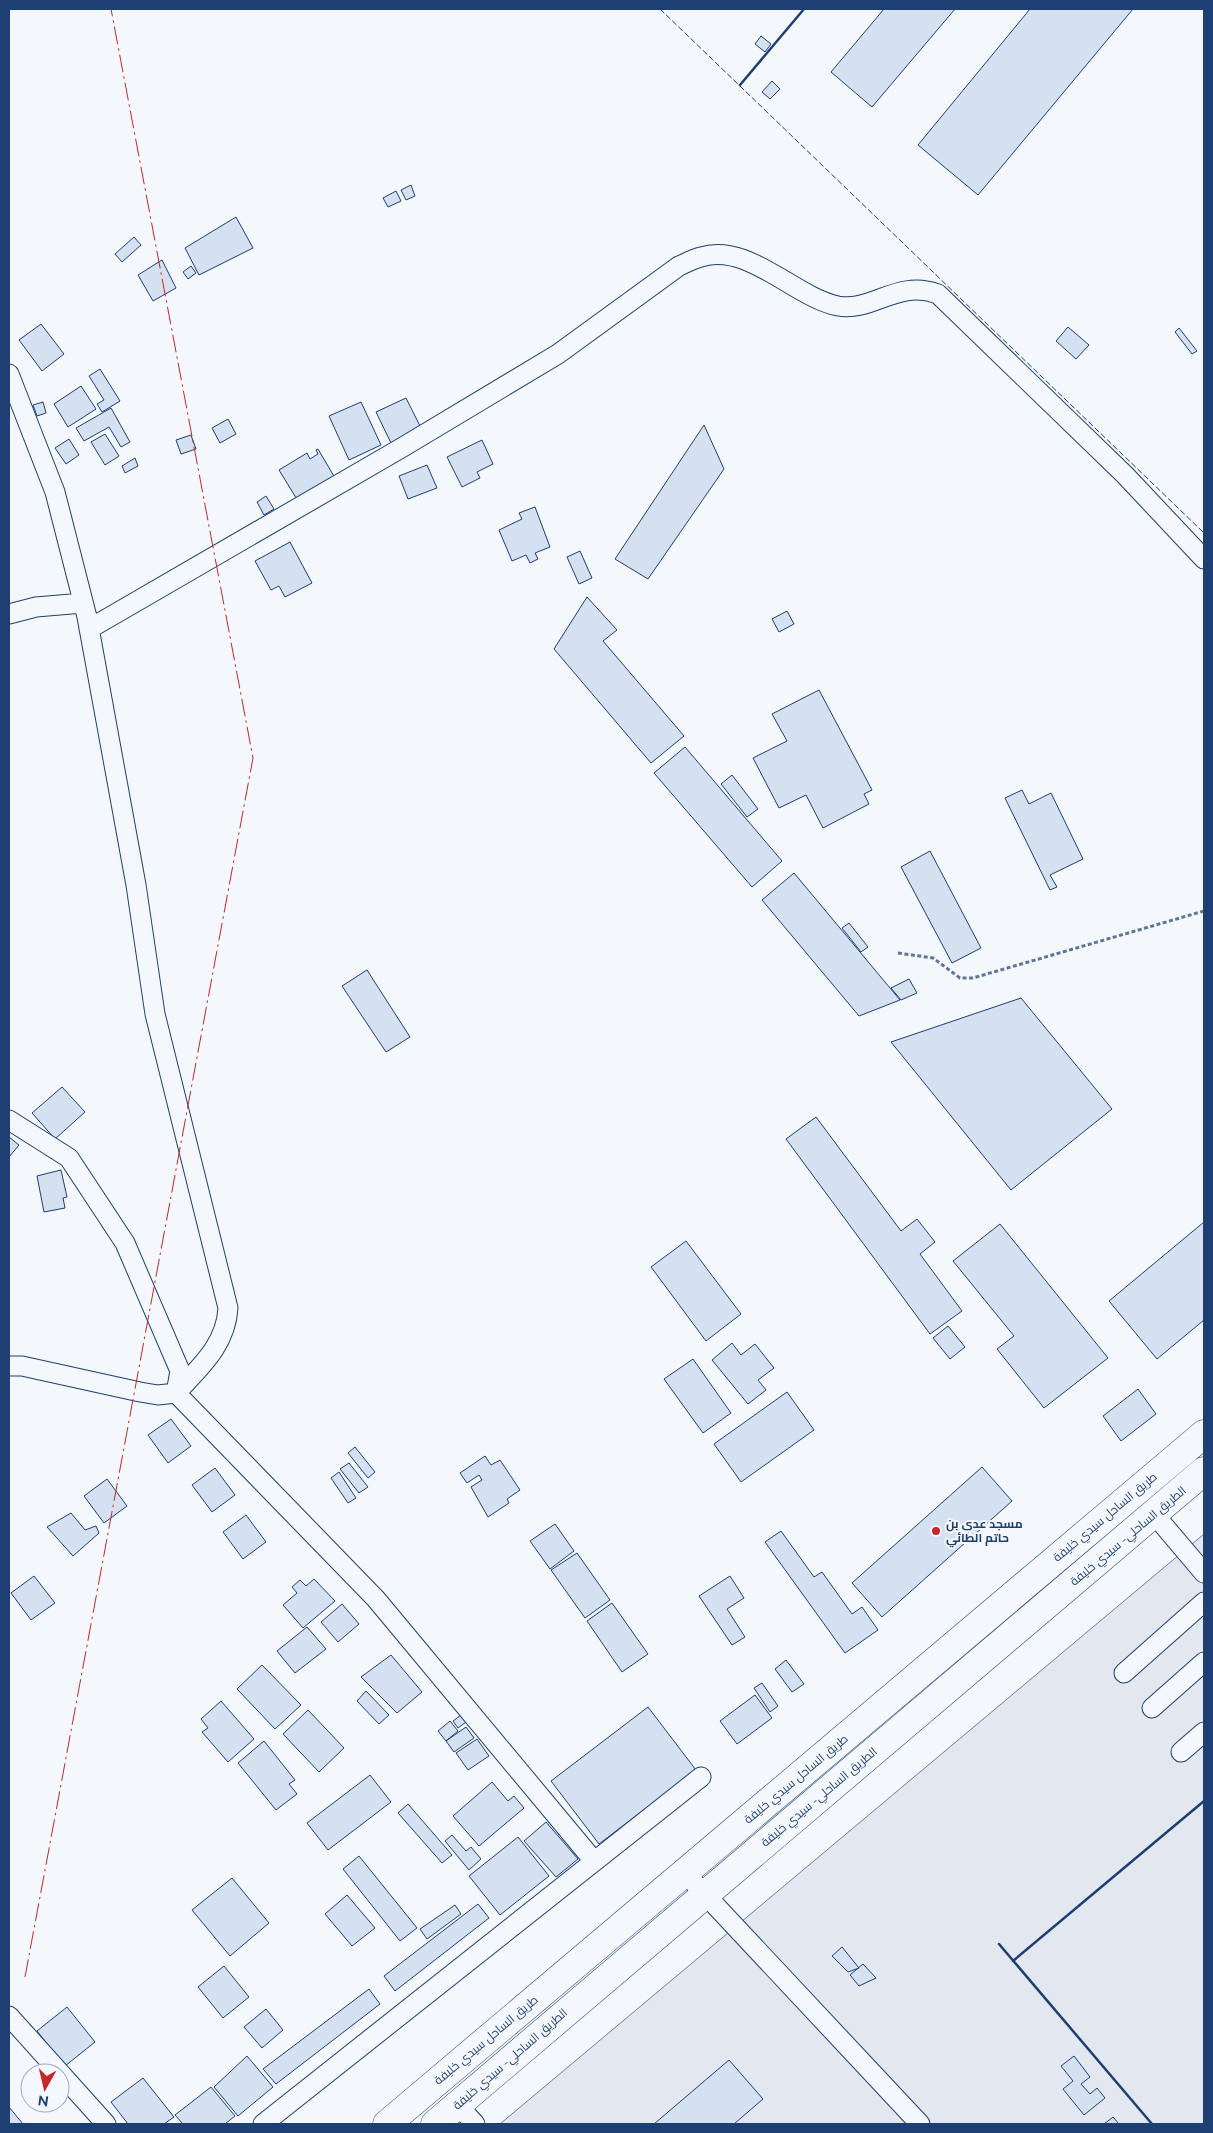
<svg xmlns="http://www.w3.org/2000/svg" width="1213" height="2133" font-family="Raleway,Cairo,sans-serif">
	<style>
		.parking { fill: #e3e8f0; stroke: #687fa3 }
		.building { fill: #d5e0f0; stroke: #1d3f73 }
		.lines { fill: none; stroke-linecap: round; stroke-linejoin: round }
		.minor-casing { stroke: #1d3f73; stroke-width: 21 }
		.highway-casing { stroke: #1d3f73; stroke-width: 29 }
		.path { stroke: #5e769c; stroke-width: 3; stroke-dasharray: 4 2.5; stroke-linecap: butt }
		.minor { stroke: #f4f7fb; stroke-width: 19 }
		.highway { stroke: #f4f7fb; stroke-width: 28 }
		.fence { stroke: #1d3f73; stroke-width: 1; stroke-dasharray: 6 2.5; stroke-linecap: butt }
		.wall { stroke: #1d3f73; stroke-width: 2.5 }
		.power { stroke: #c62828; stroke-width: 1; stroke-dasharray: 18 4 2.5 4; stroke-linecap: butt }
		.poi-dot { fill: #c62828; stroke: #f4f7fb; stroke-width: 2 }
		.labels { text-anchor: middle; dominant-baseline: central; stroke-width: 4; stroke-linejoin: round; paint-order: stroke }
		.street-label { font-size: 12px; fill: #1d3f73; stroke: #f4f7fb }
		.poi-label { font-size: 12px; font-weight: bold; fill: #1d3f73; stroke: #f4f7fb; text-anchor: start }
	</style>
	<rect width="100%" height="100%" fill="#f4f7fb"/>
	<path class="parking" d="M1204,1534V2124H500Z"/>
	<path class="building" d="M884,9H955L872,107L831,72Z
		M1030,9H1133L978,195L918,145Z
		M761,36L771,44L765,52L755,44Z
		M772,81L780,89L770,99L762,92Z
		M411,185L415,196L406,200L401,190Z
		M396,191L401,201L388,207L383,198Z
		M236,217L253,248L199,275L185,248Z
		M134,237L141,245L122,262L115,254Z
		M162,260L176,288L153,301L138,275Z
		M191,266L196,273L188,279L183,272Z
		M41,324L64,354L42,371L19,340Z
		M1068,327L1089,345L1076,359L1056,341Z
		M1179,328L1197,351L1192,354L1175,332Z
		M100,369L120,401L102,412L97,404L104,400L89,376Z
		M81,386L96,409L68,427L54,404Z
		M406,398L421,428L391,443L376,412Z
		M43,402L46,413L37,416L33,405Z
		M361,402L381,445L349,460L329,416Z
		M111,408L130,442L121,447L109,427L84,441L76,428Z
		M228,419L236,434L220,443L212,428Z
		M704,425L724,469L648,579L615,559Z
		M105,434L119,456L105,465L91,442Z
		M191,435L196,449L181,454L176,440Z
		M69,439L79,455L66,464L55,448Z
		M482,440L493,464L477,472L480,478L462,487L447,457Z
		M318,449L335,478L298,501L279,470L307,453L310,459L318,454L316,450Z
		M135,458L138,466L125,473L122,466Z
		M427,465L437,488L408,499L399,476Z
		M266,496L274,509L264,515L257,502Z
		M535,507L550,547L535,553L538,559L530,563L526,555L512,561L499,530L522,519L519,513Z
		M290,542L312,583L285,597L279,586L271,590L255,561Z
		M580,551L592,578L579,584L567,557Z
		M587,597L617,630L603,641L684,736L651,763L554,649Z
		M787,611L794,624L779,632L772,619Z
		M819,690L872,790L864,794L869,804L823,828L806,795L779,808L753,758L787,741L772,714Z
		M685,747L782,861L752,887L654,773Z
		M732,775L758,809L747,817L721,784Z
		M1022,790L1029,804L1051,793L1083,859L1050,875L1057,887L1050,890L1005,798Z
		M930,851L981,948L952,963L901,867Z
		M794,873L900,1000L859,1016L762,900Z
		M849,923L868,947L861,952L842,928Z
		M367,970L410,1037L386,1052L342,986Z
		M909,979L917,993L901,1000L891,988Z
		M1021,998L1112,1109L1011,1190L891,1042Z
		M62,1087L85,1112L55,1139L32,1113Z
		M816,1117L901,1231L917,1219L935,1242L920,1254L962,1311L930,1334L786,1139Z
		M9,1137L19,1145L9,1157Z
		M61,1170L67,1197L63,1198L65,1208L44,1212L37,1176Z
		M1204,1222V1320L1157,1359L1109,1301Z
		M1000,1224L1108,1358L1044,1408L997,1349L1014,1336L953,1261Z
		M686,1241L741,1314L706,1341L651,1267Z
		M948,1326L965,1347L950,1359L933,1338Z
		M732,1343L741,1355L755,1344L774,1368L758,1380L766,1390L748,1404L712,1360Z
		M693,1359L731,1413L703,1433L664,1379Z
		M1138,1389L1156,1414L1121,1441L1103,1416Z
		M787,1392L814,1430L741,1482L714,1444Z
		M171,1419L191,1446L168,1463L148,1435Z
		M355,1447L375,1472L368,1478L348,1453Z
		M485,1456L491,1465L500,1460L520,1490L507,1499L509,1503L488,1517L471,1487L482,1480L479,1475L467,1483L460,1473Z
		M349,1463L368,1487L359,1493L340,1469Z
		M982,1467L1012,1501L882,1617L852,1583Z
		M215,1468L235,1495L212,1512L192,1485Z
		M339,1472L356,1498L348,1503L331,1478Z
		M107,1479L127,1506L104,1523L84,1496Z
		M71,1513L85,1530L96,1526L99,1533L73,1556L47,1527Z
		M246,1515L266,1542L243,1559L223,1532Z
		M555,1524L574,1551L550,1569L530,1541Z
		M781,1531L814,1577L822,1572L852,1614L862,1607L878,1630L845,1653L765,1542Z
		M577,1553L610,1600L585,1618L551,1570Z
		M34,1576L55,1603L31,1620L11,1593Z
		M730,1576L744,1598L727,1609L745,1637L732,1645L699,1596Z
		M314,1579L335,1601L303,1628L283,1605L297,1593L292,1587L300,1580L306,1586Z
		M612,1603L648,1654L622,1672L587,1621Z
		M342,1604L359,1624L338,1642L321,1622Z
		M307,1627L326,1649L295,1673L277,1651Z
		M391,1655L422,1692L397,1713L361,1677Z
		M786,1660L804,1684L792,1692L775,1669Z
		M262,1665L301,1705L275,1729L237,1689Z
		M762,1683L778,1706L770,1712L754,1688Z
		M366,1691L389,1715L379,1724L357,1701Z
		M755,1695L772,1718L737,1744L720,1721Z
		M221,1701L254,1739L228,1762L202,1732L208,1728L201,1719Z
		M648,1707L696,1770L599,1844L551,1781Z
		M308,1710L344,1748L319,1772L283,1734Z
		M461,1715L466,1722L458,1728L453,1721Z
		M450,1721L458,1731L446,1741L438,1731Z
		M466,1727L474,1738L454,1752L446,1741Z
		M477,1739L489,1756L468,1770L456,1753Z
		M264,1741L295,1780L289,1784L297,1794L276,1810L238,1763Z
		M370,1775L391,1802L328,1850L307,1823Z
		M492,1782L508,1801L514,1796L524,1808L479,1846L453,1816Z
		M408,1804L452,1855L442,1863L398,1813Z
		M546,1822L578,1859L556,1877L524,1841Z
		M452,1835L466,1851L471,1847L481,1859L469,1870L445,1841Z
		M518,1837L549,1876L500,1915L469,1876Z
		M359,1856L417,1928L400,1941L343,1869Z
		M232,1878L269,1923L230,1956L192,1910Z
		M347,1895L375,1928L352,1946L325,1914Z
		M478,1904L489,1918L395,1991L384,1976Z
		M455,1905L461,1914L427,1939L420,1929Z
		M842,1947L859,1968L848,1972L832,1956Z
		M863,1964L876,1978L859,1986L850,1975Z
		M224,1966L249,1997L223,2018L198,1987Z
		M369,1989L380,2004L276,2084L263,2069Z
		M67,2007L95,2042L65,2066L37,2031Z
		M266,2009L283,2030L262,2048L244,2027Z
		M247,2056L273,2087L238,2116L214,2087Z
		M1074,2056L1090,2077L1081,2084L1090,2094L1097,2088L1105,2098L1084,2115L1063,2089L1073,2081L1061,2066Z
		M729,2060L763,2099L734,2124H654Z
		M143,2078L174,2117L164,2124H128L111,2102Z
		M211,2087L235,2116L225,2124H183L175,2115Z
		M9,2107L23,2124H9Z
		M1113,2117L1119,2124H1104Z"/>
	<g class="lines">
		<defs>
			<path id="minor" d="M9,374L55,492L87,617L136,885L155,1014L228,1308C226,1345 200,1367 176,1393L158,1395L140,1392L22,1366H9
				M9,614L36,607L83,603
				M89,629L403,447L558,354L679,266C686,263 693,259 701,257C748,242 794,297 838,306C873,312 897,279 938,294L1125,475L1204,559
				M9,1120L69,1158L125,1243L180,1371L176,1393
				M176,1393L376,1599L594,1861
				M1154,1514L1204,1573
				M1124,1673L1204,1602
				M1152,1708L1204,1662
				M1181,1752L1204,1732
				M685,1873L920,2124
				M9,2016L106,2124
				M458,2105L475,2124
				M263,2124L701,1777"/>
			<path id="highway" d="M387,2124L1204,1434
				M435,2124L1204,1471"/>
		</defs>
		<use href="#minor" class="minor-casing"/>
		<use href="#highway" class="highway-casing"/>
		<path class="path" d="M898,953L933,958L960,978H973L1204,911"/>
		<use href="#minor" class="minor"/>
		<use href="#highway" class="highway"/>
		<path class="fence" d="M660,9L1204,533"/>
		<path class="wall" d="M740,85L804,9
			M999,1944L1152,2124
			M1013,1961L1204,1801"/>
		<path class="power" d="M25,1977L253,758L111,9"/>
	</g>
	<circle class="poi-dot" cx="936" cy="1531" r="5"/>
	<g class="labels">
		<g class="street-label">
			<text transform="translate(1105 1517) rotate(-40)">طريق الساحل سيدي خليفة</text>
			<text transform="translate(1128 1536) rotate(-40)">الطريق الساحلي- سيدي خليفة</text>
			<text transform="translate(796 1779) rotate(-40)">طريق الساحل سيدي خليفة</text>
			<text transform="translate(819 1797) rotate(-40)">الطريق الساحلي- سيدي خليفة</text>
			<text transform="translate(486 2040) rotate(-40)">طريق الساحل سيدي خليفة</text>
			<text transform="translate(510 2059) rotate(-41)">الطريق الساحلي- سيدي خليفة</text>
		</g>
		<g class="poi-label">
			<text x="946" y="1524">مسجد عدي بن<tspan x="946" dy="14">حاتم الطائي</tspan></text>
		</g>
	</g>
	<rect width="1213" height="2133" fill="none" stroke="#1d3f73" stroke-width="20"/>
	<g transform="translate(45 2088) rotate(188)"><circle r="24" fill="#f4f7fb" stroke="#9eadc5"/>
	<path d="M0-4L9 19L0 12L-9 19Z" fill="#c62828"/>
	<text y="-8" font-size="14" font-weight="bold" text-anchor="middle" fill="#1d3f73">N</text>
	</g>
</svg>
